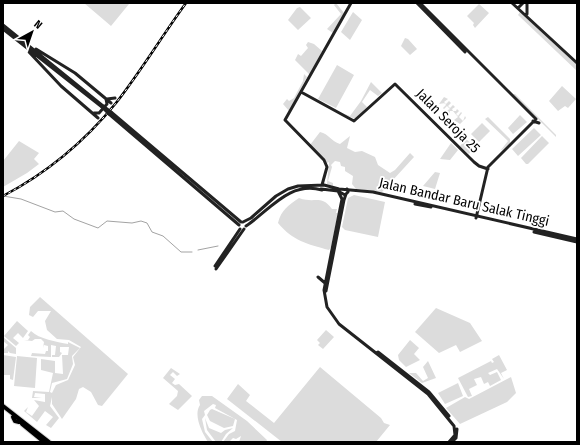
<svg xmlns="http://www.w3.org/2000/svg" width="580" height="445" font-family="'Fira Sans Condensed',sans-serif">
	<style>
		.green { fill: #dcdcdc }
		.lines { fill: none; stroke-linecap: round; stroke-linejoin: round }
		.stream { stroke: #a3a3a3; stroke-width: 1 }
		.primary-casing { stroke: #dbdbdb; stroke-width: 6 }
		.secondary { stroke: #222; stroke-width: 3 }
		.primary { stroke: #000; stroke-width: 4 }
		.rail-casing { stroke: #000; stroke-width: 2.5 }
		.rail { stroke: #fff; stroke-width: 1; stroke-dasharray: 3; stroke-linecap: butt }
		.secondary-bridge { stroke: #222; stroke-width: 3 }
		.labels { text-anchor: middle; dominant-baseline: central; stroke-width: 3.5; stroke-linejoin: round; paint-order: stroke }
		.street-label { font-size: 14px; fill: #000; stroke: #fff }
	</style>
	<rect width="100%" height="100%" fill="#fff"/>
	<path class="green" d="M84,3H128L129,4L111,26Z
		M336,3L344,13L333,33L327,29L341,14L334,5Z
		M479,4L489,13L475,28L473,25L474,23L467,16Z
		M300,7L311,18L298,30L288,20L297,8Z
		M353,12L362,20L350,40L341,32Z
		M520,12L577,64V71L518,15Z
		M405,38L408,39L417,49L410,55L401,46Z
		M308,42L314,44L322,51L310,75L295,60L298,54L301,56L308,48L306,45Z
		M337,65L354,75L336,108L318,99Z
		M304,74L307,77L289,111L283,104L287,99L289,101L294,98L303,81Z
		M371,82L382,93L378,96L370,90L362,102L367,107L355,119L342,113L350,116L361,101Z
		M562,86L576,99L568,108L565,106L558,111L549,101Z
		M513,94H515L556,135V137Z
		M444,97L448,99L444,102L446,104L449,101L451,103L448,106L450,108L453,105L455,107L452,109L453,111H456L457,109L459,111L456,114L458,116L461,112L462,113L459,117L463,121L465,116L466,118L460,124L454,120L458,117L453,111H450L449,115L446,111L450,109L447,106L444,109L443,108L446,105L445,103L439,104Z
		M520,115L527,122L513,134L508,128Z
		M488,117L510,139V143L502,150H501L508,141L485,119Z
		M482,123L490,131L479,142L471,134Z
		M534,128L541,135L518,156L512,149Z
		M320,132C329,134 331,141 340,144L350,136L347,148L355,152L362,151L375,157L378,165L390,173L395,170L410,153L414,157L382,192L356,189L352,184L353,176L345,171V167L341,166L340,162L335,161L331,165L332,167L328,181L333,183V186L327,184L329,162L327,163L310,145Z
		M542,136L549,143L528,164H526L521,158Z
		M466,139L475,147L469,154L460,146Z
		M19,141L39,153L34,159L39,164L27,173L3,187V161Z
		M451,143L458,150L450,160L440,159Z
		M435,172L440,173L435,189L423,186Z
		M354,195L385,202L378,237L345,230L342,227L348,198Z
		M299,198C315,204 321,194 332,209H337L336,213H338L331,247L329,250C307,244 293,241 278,223C281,210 289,205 299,198Z
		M40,297L128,374L102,406L98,405L91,392L83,387L79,389L76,399L62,419L52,404V397L50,406L59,418L51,428L46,425L53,417L45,411L37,422L24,411L28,407L26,412L32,416L39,406L34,400L45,402V394L35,393L34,397L42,398H32L33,391L49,392L53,373L41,370V359L55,361V373L63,374L62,355H68L69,347H60V352L62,353L59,357H52V355H55L56,346L51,345V357L31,356L32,353L45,354L46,351H48V346L44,345L43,348L44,342L41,339H35L32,341L24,340H28L30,337L28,335L31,331C39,339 57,342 68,344V342L80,348L72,356L73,364L67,379L52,383L50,392L52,393L56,385L68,380L75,365L73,357L81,347L69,340L57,339L47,330L45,321L51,311H38L33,317L29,315L30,307Z
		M436,308L470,323L482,341L460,352L456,345L439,353L415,332Z
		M17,321L28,331L23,338L18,333L13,338L19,343L16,346L4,336Z
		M326,330L334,337L323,349L318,345L320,343L317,340Z
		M3,337L16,348V354L10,353L8,351V353H4V349L8,345L3,341Z
		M410,340L419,348L414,354L420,360L406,367L399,360L398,355Z
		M3,355L16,357L13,380L10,379V375H3Z
		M499,355L507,370L501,373L504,379L497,369L488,373L490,375L497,372L501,380L490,386L488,382L484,384L481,377L474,379L477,385L469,389L472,396L468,397L458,378L491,361L492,363L494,362L492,359Z
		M17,356L37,358L35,388L14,386Z
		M428,361L436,378L422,383L409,373H416L423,381L428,378L423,367Z
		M320,367L381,418L384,423L390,425L376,442H282L227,399L238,384L250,395L246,401L274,423Z
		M171,368L180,374L177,376L173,372L170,375L175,379L172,383L175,385L179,384L192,396L178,410L169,404L177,396L178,391L163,378Z
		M511,377L516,393L507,402L460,424L446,408L465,397L469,399Z
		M458,383L463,396L445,404L438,393Z
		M202,396H212L247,421L267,440L266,442H239L241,436L236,439L233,438L229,442H223L229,434L235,431L237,420L215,408L216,405L213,404L204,411L205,415L202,419L205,432L213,442H208C202,433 193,415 200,405L199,400Z
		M212,409L235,419L233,426L224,428L210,421L207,415L210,410Z
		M205,418L209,428L221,433L225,430L233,428L226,434L221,442H216L207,430Z"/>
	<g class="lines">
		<path class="stream" d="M3,196L21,199L55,212L63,211L74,219L98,228L107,221L132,223L141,221L147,223L152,232L163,236L181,252H192
			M198,250L218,246"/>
		<defs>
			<path id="primary" d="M3,406L49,442
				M13,417L15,421L19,422
				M22,424L44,442"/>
		</defs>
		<use href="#primary" class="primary-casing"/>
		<path class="secondary" d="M417,3L465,52
			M420,3L536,119L488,167L476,218
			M512,3L577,63
			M527,3V14
			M518,8L523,3
			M3,25L103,106
			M3,29L102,107
			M36,49L75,73L111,103
			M29,52L61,86L98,118
			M301,92L354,121L395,84L474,162L479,166L488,169
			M107,99L115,98
			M111,112L241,222
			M94,113H99L107,104L106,99
			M109,114L239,225
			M533,121L539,123
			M322,185L327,167L324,160L285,120L351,3
			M321,189L338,191L345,195L348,192L347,189
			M338,191L342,199L324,290L327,307L339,324L428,394L454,426L455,435L449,442
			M415,204L431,207
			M243,222L251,218L276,196L288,189L298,186L324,185L339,189L373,192L577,239
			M246,226C270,210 289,181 322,190
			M534,232L577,242
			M215,266L240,229
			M216,269L244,229
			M318,277L325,283
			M326,291L344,200L346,194
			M378,352L429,392L449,416
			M452,442L456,438L457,429"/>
		<use href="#primary" class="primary"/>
		<defs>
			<path id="rail" d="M3,196C47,173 85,141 116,103C141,71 162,36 186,3"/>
		</defs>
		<use href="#rail" class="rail-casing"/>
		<use href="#rail" class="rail"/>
		<path class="secondary-bridge" d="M103,106L111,112
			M102,107L109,114"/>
	</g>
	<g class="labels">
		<g class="street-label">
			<text transform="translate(448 121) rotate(45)">Jalan Seroja 25</text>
			<text transform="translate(464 202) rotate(13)">Jalan Bandar Baru Salak Tinggi</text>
		</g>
	</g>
	<rect width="580" height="445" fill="none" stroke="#000000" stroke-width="8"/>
	<g transform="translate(32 32) rotate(40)" stroke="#ffffff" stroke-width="3" paint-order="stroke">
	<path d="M0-3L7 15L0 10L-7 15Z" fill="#000000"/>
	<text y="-6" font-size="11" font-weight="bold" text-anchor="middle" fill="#000000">N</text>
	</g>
</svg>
